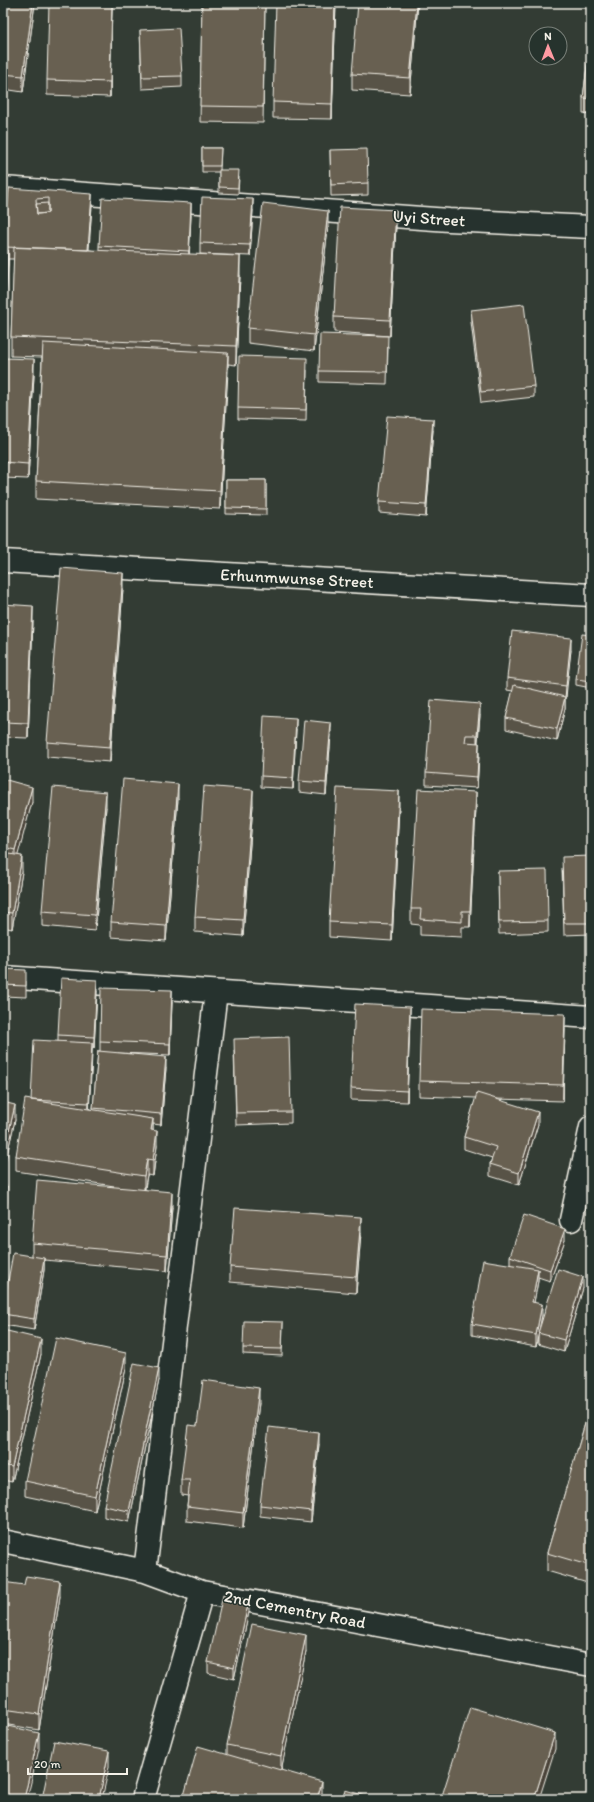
<svg xmlns="http://www.w3.org/2000/svg" width="594" height="1802" font-family="Itim,sans-serif">
	<style>
		.lines { fill: none; stroke-linecap: round; stroke-linejoin: round }
		.street-casing { stroke: #f4f1e8; stroke-width: 25 }
		.street { stroke: #26332d; stroke-width: 22 }
		.wall { fill: #595346; stroke: #f4f1e8 }
		.shaded-wall { fill: #494339; stroke: #f4f1e8 }
		.building { fill: #686051; stroke: #f4f1e8; fill-rule: evenodd }
		.labels { text-anchor: middle; dominant-baseline: central; stroke-width: 3; stroke-linejoin: round; paint-order: stroke }
		.street-label { font-size: 17px; fill: #f4f1e8; stroke: #26332d }
	</style>
	<rect width="100%" height="100%" fill="#333c34"/>
	<filter id="ink" filterUnits="userSpaceOnUse"><feTurbulence type="fractalNoise" baseFrequency=".025" numOctaves="2"/><feDisplacementMap in="SourceGraphic" scale="8" xChannelSelector="R" yChannelSelector="G"/><feConvolveMatrix kernelMatrix="1 2 1 2 8 2 1 2 1" color-interpolation-filters="sRGB"/></filter>
	<g filter="url(#ink)">
		<g class="lines">
			<defs>
				<path id="street" d="M3,188L449,220L591,227
					M3,561L591,595
					M3,977L591,1017
					M571,1220L591,1127
					M3,1541L145,1571L202,1592L591,1665
					M145,1571L216,992
					M143,1799L202,1592"/>
			</defs>
			<use href="#street" class="street-casing"/>
			<use href="#street" class="street"/>
		</g>
		<path class="wall" d="M3,3H35L23,92L3,89Z
			M112,3L110,97L47,95V80Z
			M202,3H265L263,123L200,122Z
			M336,3L332,119L273,118V102Z
			M418,3L410,94L352,90V74Z
			M140,30L182,76V87L142,89Z
			M591,35V114L583,113V98Z
			M202,148H221L220,170L239,177L238,194L219,193V172H202Z
			M330,150L368,183V195L331,196Z
			M9,188L92,205L89,250L99,251V246L191,215L189,254L240,275L236,365L228,364L220,509L36,499V481L42,357L11,356V337L14,259H8L4,344H3V249H4Z
			M253,210L250,256L200,254V243Z
			M396,225L390,336L334,332V317Z
			M328,227L314,351L248,343V328Z
			M471,310L534,386V397L481,403L471,322Z
			M388,347L387,384L319,382V371Z
			M3,358L34,375L28,479L3,478Z
			M307,370L306,421L238,419V408Z
			M433,430L426,517L379,513V502Z
			M226,480H266V515L226,514Z
			M123,588L110,762L47,757V742Z
			M3,604L33,621L28,738L3,737Z
			M591,635V688L576,685V679Z
			M571,650L565,697V708L557,741L506,729V718L513,691L507,690V678Z
			M480,715L478,743L479,755L477,788L426,785V773Z
			M296,729L293,789L261,787V776Z
			M331,735L326,795L299,792V781Z
			M3,779L32,802L17,855L22,872L12,929L3,927Z
			M178,799L166,941L111,937V922Z
			M253,805L243,936L195,932V917Z
			M106,807L95,931L42,926V911Z
			M399,807L392,941L329,937V922Z
			M476,807L470,927H462V937L420,935V925L411,924V909Z
			M591,856V934L564,935L562,868Z
			M498,871L548,921V932L499,934Z
			M3,969L26,981V997L3,996Z
			M97,991L94,1048H92L89,1109L93,1110L98,1051H100V1041L172,1002L170,1055L118,1053L166,1068L161,1125L153,1124V1130L157,1146L153,1176L147,1175L145,1189L172,1207L167,1271L44,1260V1270L34,1330L3,1325V1309L32,1256V1243L114,1186L16,1171V1156L31,1100L58,1041V1035Z
			M410,1018L407,1102L351,1100V1088Z
			M565,1029L563,1101L495,1099L538,1124L519,1185L490,1176V1164L492,1158L464,1149V1137L476,1098L419,1096V1081Z
			M234,1050L291,1112V1123L236,1125Z
			M3,1102L15,1120L3,1172Z
			M361,1233L356,1293L230,1282V1267Z
			M565,1240L550,1281L538,1277V1281L534,1302L542,1315L539,1331L583,1288L564,1352L538,1344V1334L536,1347L472,1335V1324L510,1264V1256Z
			M283,1322L282,1356L243,1354V1348Z
			M3,1330L41,1354L12,1482L3,1480Z
			M126,1368L95,1511L25,1496V1481Z
			M159,1380L129,1522L104,1517V1506Z
			M259,1403L243,1528L187,1521V1506L188,1496L181,1495V1480L197,1426Z
			M591,1403V1584L547,1571V1553Z
			M319,1444L311,1522L260,1516V1505Z
			M3,1582L60,1596L39,1730L3,1724Z
			M249,1612L234,1679L208,1673V1662Z
			M306,1651L281,1770L322,1798V1799H183L227,1755V1745Z"/>
		<path class="shaded-wall" d="M33,3H35L23,92V76Z
			M112,3L110,97V82Z
			M335,3H336L332,119V104Z
			M417,3H418L410,94V78Z
			M92,194V205L87,264V253Z
			M253,199V210L250,256V245Z
			M191,203V215L189,262V251Z
			M396,210V225L390,336V320Z
			M328,211V227L314,351V335Z
			M8,250V265L4,344V328Z
			M240,256V275L236,365V346Z
			M228,353V372L220,509V491Z
			M34,359V375L28,479V464Z
			M433,419V430L426,517V505Z
			M123,573V588L110,762V747Z
			M33,606V621L28,738V723Z
			M571,638V650L566,697V686Z
			M565,697V708L557,741V729Z
			M480,704V715L477,747V735Z
			M296,718V729L293,789V778Z
			M331,723V735L326,795V783Z
			M479,743V755L477,788V777Z
			M178,784V799L166,941V926Z
			M32,787V802L15,866V850Z
			M253,790V805L243,936V920Z
			M399,791V807L392,941V925Z
			M106,792V807L95,931V915Z
			M476,792V807L470,927V911Z
			M22,856V872L12,929V913Z
			M97,980V991L94,1048V1037Z
			M172,990V1002L170,1055V1044Z
			M410,1007V1018L407,1102V1091Z
			M565,1014V1029L563,1101V1085Z
			M92,1043V1054L89,1114V1103Z
			M166,1057V1068L161,1125V1114Z
			M15,1105V1120L3,1172V1157Z
			M538,1112V1124L519,1185V1173Z
			M153,1119V1134L151,1130Z
			M157,1131V1146L153,1176V1160Z
			M147,1159V1175L144,1191V1176Z
			M7,1186V1202L3,1219V1204Z
			M172,1192V1207L167,1271V1255Z
			M361,1217V1233L356,1293V1277Z
			M565,1229V1240L550,1281V1270Z
			M44,1258V1270L34,1330V1319Z
			M538,1269V1281L532,1313V1302Z
			M583,1277V1288L564,1352V1340Z
			M542,1304V1315L536,1347V1335Z
			M41,1339V1354L12,1482V1467Z
			M126,1353V1368L95,1511V1496Z
			M159,1368V1380L129,1522V1511Z
			M259,1388V1403L243,1528V1513Z
			M319,1433V1444L311,1522V1511Z
			M60,1581V1596L39,1730V1714Z
			M249,1600V1612L234,1679V1668Z
			M306,1635V1651L281,1771V1756Z
			M39,1733V1749L27,1799H24Z
			M555,1733V1749L539,1799H534Z
			M109,1751V1767L102,1799H99Z
			M322,1782V1799H317Z"/>
		<path class="building" d="M3,3H33L23,76L3,74Z
			M49,3H112L110,82L47,80Z
			M202,3H265L263,107L200,106Z
			M276,3H335L332,104L273,102Z
			M358,3H417L410,78L352,74Z
			M179,28L182,76L142,77L140,30Z
			M591,35V99L583,98Z
			M202,148H221L220,166H202Z
			M367,149L368,183L331,185L330,150Z
			M219,170H239L238,188L219,187Z
			M9,188L92,194L88,250L4,247ZM48,198V213L37,214L36,199Z
			M202,197L253,199L250,245L200,243Z
			M102,198L191,203L189,251L99,246Z
			M48,203V213L37,214L36,204Z
			M263,203L328,211L314,335L248,328Z
			M340,207L396,210L390,320L334,317Z
			M14,247L240,256L236,346L11,337Z
			M3,249L8,250L4,328H3Z
			M524,304L534,386L481,392L471,310Z
			M320,334L388,336L387,372L319,371Z
			M43,343L228,353L220,491L36,481Z
			M239,356L307,358L306,410L238,408Z
			M3,358L34,359L28,464L3,462Z
			M387,416L433,419L426,505L379,502Z
			M226,480H266V509L226,508Z
			M61,568L123,573L110,747L47,742Z
			M3,604L33,606L28,723L3,722Z
			M512,631L571,638L566,686L507,678Z
			M582,634L591,635V681L576,679Z
			M514,685L565,697L557,729L506,718Z
			M431,700L480,704L477,735H466L465,742L479,743L477,777L426,773Z
			M264,716L296,718L293,778L261,776Z
			M304,720L331,723L326,783L299,781Z
			M3,779L32,787L15,850L3,847Z
			M123,779L178,784L166,926L111,922Z
			M204,786L253,790L243,920L195,917Z
			M53,787L106,792L95,915L42,911Z
			M337,788L399,791L392,925L329,922Z
			M418,789L476,792L470,911H462V922L420,919L421,909H411Z
			M3,853L22,856L12,913L3,912Z
			M591,856V923H564L562,857Z
			M547,870L548,921L499,922L498,871Z
			M3,969L26,970V986L3,985Z
			M61,978L97,980L94,1037L58,1035Z
			M101,988L172,990L170,1044L100,1041Z
			M355,1004L410,1007L407,1091L351,1088Z
			M421,1009L565,1014L563,1085L419,1081Z
			M289,1037L291,1112L236,1113L234,1039Z
			M34,1040L92,1043L89,1103L31,1100Z
			M98,1051L166,1057L161,1114L93,1108Z
			M477,1093L538,1112L519,1173L490,1164L496,1147L464,1137Z
			M25,1099L153,1119L151,1130L157,1131L153,1160L147,1159L144,1176L16,1156Z
			M3,1102L15,1105L3,1157Z
			M37,1180L172,1192L167,1255L32,1243Z
			M3,1185L7,1186L3,1204Z
			M235,1208L361,1217L356,1277L230,1267Z
			M524,1215L565,1229L550,1270L510,1256Z
			M13,1253L44,1258L34,1319L3,1314V1309Z
			M483,1260L538,1269L532,1302L542,1304L536,1335L472,1324Z
			M558,1269L583,1277L564,1340L538,1333Z
			M244,1321L283,1322L282,1349L243,1348Z
			M3,1330L41,1339L12,1467L3,1465Z
			M56,1338L126,1353L95,1496L25,1481Z
			M134,1363L159,1368L129,1511L104,1506Z
			M203,1380L259,1388L243,1513L187,1506L190,1480H181L188,1425L197,1426Z
			M591,1403V1566L547,1553Z
			M269,1427L319,1433L311,1511L260,1505Z
			M26,1576L60,1581L39,1714L3,1709V1582L24,1585Z
			M223,1595L249,1600L234,1668L208,1662Z
			M252,1624L306,1635L281,1756L227,1745Z
			M470,1707L555,1733L534,1799H441Z
			M3,1725L39,1733L24,1799H3Z
			M54,1741L109,1751L99,1799H42Z
			M198,1746L322,1782L317,1799H183Z
			M345,1790L377,1799H343Z"/>
	</g>
	<g class="labels">
		<g class="street-label">
			<text transform="translate(429 218) rotate(4)">Uyi Street</text>
			<text transform="translate(297 578) rotate(3)">Erhunmwunse Street</text>
			<text transform="translate(295 1609) rotate(11)">2nd Cementry Road</text>
		</g>
	</g>
	<rect width="594" height="1802" fill="none" stroke="#26332d" stroke-width="16"/>
	<rect x="8" y="8" width="578" height="1786" fill="none" stroke="#f4f1e8" stroke-width="1.5" filter="url(#ink)"/>
	<g transform="translate(548 46) rotate(359)"><circle r="19" fill="#26332d" stroke="#787f78"/>
	<path d="M0-3L7 15L0 10L-7 15Z" fill="#ff9aa2"/>
	<text y="-6" font-size="11" font-weight="bold" text-anchor="middle" fill="#f4f1e8">N</text>
	</g>
	<path d="M28 1768v6h99v-6" fill="none" stroke="#f4f1e8" stroke-width="2"/>
	<text x="34" y="1768" font-size="12" fill="#f4f1e8" stroke="#26332d" stroke-width="3" paint-order="stroke">20 m</text>
</svg>
